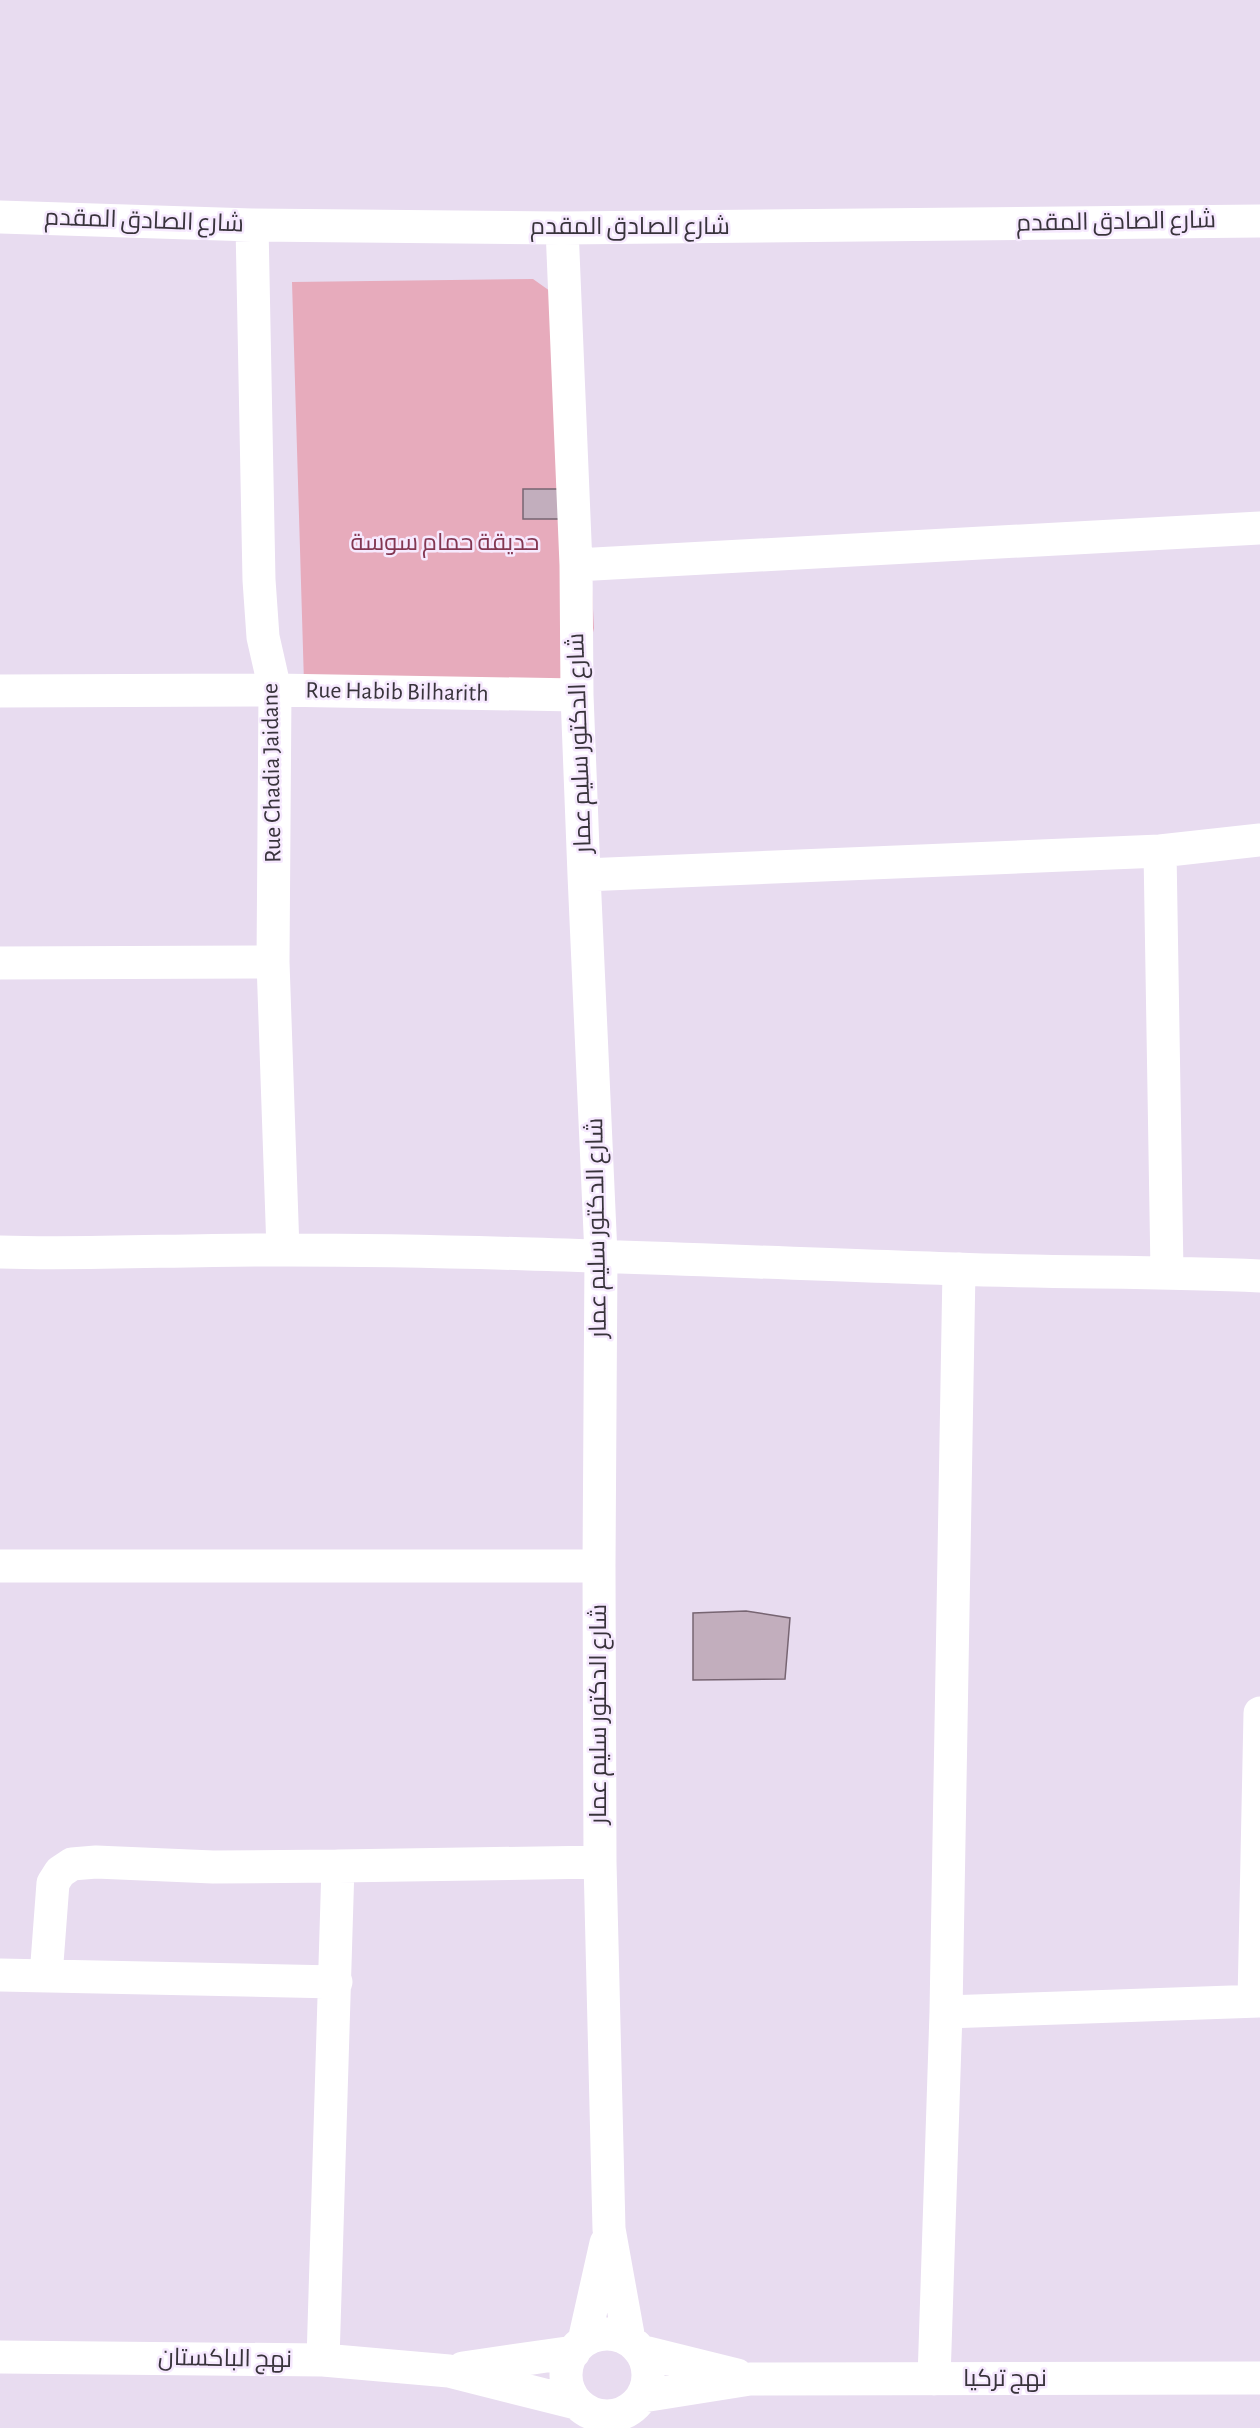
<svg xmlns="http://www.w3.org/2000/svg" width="1260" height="2428" font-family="'Alegreya Sans',Cairo,sans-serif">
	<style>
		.green { fill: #e7abbc }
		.building { fill: #c2aebd; stroke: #776572; stroke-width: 1.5 }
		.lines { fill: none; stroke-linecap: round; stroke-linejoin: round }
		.minor { stroke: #fff; stroke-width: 33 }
		.labels { text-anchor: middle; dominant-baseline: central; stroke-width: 5; stroke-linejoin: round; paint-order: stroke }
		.street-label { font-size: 24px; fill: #38333b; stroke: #f6e9fe }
		.park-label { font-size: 24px; fill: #833752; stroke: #f6e9fe }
	</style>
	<rect width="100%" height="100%" fill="#e8dcf0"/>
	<path class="green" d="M533,279L557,296L579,338L594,628C587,663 575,670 548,689L304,683L292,282Z"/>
	<path class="building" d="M523,489H560V519H523Z
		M746,1611L790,1618L785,1679L693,1680V1613Z"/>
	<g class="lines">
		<path class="minor" d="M0,217L252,225L562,228L1260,221
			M252,225L259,580L263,637L275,690L273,962L283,1250
			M562,228L576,565L577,695L584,875L601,1255L599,1566L600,1862L609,2229L629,2340
			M576,565L1260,528
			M0,691L275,690L577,695
			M1160,851L1167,1272
			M584,875L1160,851L1260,840
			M0,963L273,962
			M0,1252C95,1255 190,1249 285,1250C509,1250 732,1262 956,1269C1057,1273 1159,1271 1260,1276
			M0,1566H599
			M0,1975L336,1982
			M46,1976L53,1883L60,1872L72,1864L96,1862L213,1867L338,1866
			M1254,2001L1260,1713
			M946,2012L1260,2001
			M566 2375a41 41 0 1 1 82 0a41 41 0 1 1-82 0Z
			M584,2341L606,2243
			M640,2351L737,2375
			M0,2357L323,2360L449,2371L576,2403
			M323,2360L338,1866L600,1862
			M463,2368L574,2352
			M934,2379L946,2012L959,1269
			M643,2396L750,2379L1260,2378"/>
	</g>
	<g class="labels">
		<g class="street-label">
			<text transform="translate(144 221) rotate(2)">شارع الصادق المقدم</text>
			<text transform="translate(1116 222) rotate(-1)">شارع الصادق المقدم</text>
			<text x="630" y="227">شارع الصادق المقدم</text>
			<text transform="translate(397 692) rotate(1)">Rue Habib Bilharith</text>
			<text transform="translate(580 743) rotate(-92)">شارع الدكتور سليم عمار</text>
			<text transform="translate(272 773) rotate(-91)">Rue Chadia Jaidane</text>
			<text transform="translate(597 1228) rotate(-91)">شارع الدكتور سليم عمار</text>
			<text transform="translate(599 1714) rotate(-90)">شارع الدكتور سليم عمار</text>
			<text transform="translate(225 2359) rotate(1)">نهج الباكستان</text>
			<text x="1005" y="2379">نهج تركيا</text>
		</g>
		<g class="park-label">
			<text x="445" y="543">حديقة حمام سوسة</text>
		</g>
	</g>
</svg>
